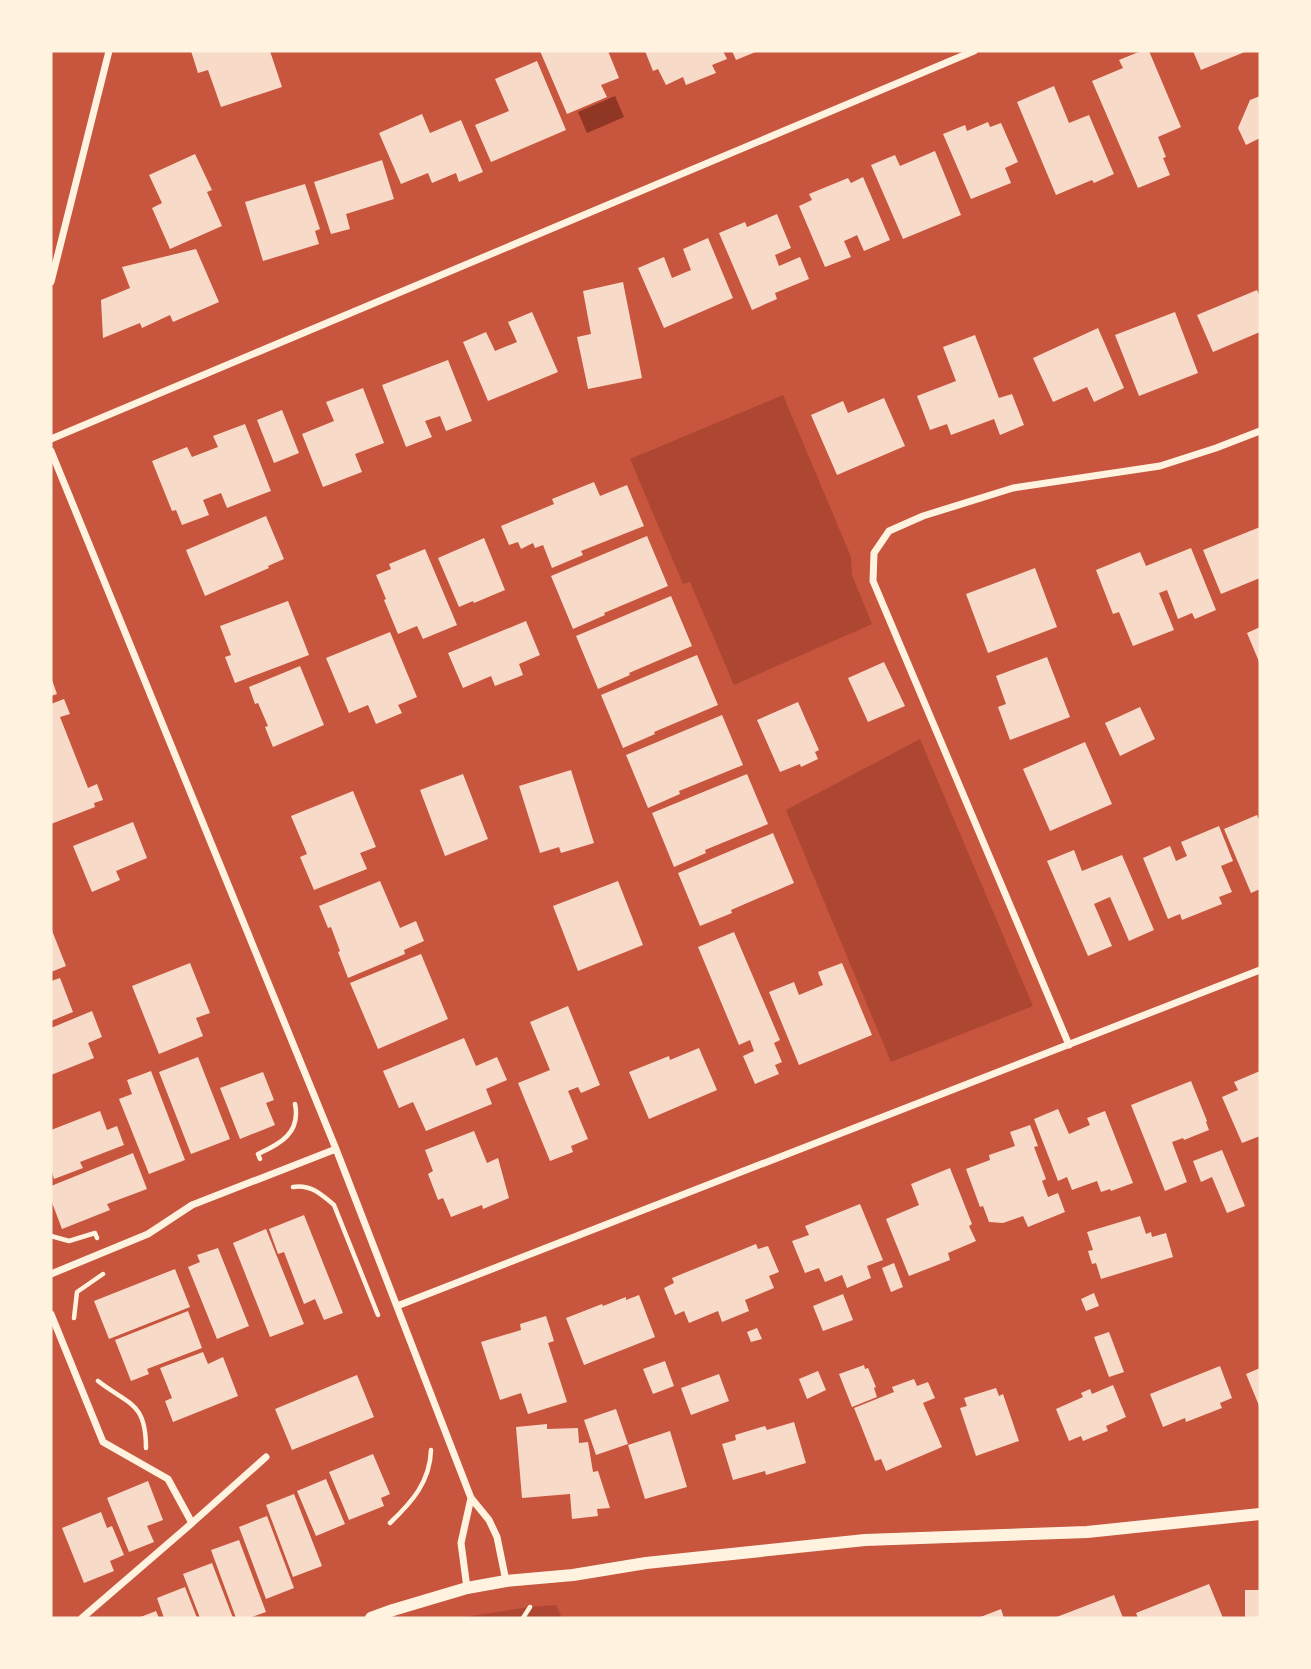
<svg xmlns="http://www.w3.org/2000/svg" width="1311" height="1669" font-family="'Golos Text',sans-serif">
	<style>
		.green { fill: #ae4732 }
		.water { fill: #8f3625 }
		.building { fill: #f7dbc8 }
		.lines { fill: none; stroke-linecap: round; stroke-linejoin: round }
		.path { stroke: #fff3e0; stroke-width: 4.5 }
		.minor { stroke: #fff3e0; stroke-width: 7 }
		.tertiary { stroke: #fff3e0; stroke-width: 12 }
	</style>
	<rect width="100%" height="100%" fill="#c8553d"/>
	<path class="green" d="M783,395L851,557L852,575L872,624L734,685L690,582L683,584L630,459Z
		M920,739L1033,1006L891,1062L786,810Z
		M556,1605L562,1618H458L530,1607Z"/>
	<path class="water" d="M615,96L624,117L587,133L578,112Z"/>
	<path class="building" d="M191,51H270L282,87L221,107L208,70L198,73Z
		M540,51H608L619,78L601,85L607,97L567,114Z
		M645,51H723L727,59L712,65L716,73L686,85L683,77L666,85L658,69L653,71Z
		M732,51H758L736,60Z
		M1141,51H1149L1181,127L1158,137L1166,157L1163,158L1170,175L1138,188L1092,81L1123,68L1119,60Z
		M1193,51H1247L1201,70Z
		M537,61L566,130L491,162L475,125L509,111L495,79Z
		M1054,86L1069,123L1089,115L1114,174L1094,183L1092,180L1056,195L1017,102Z
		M1260,96V138L1246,145L1238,128L1250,100Z
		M422,114L430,133L461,120L483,172L459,182L456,173L432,183L428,173L401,184L379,133Z
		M988,122L990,127L1001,123L1018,162L1005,168L1011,183L971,199L943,134L965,125L967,131Z
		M935,151L961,215L903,239L871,165L895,155L900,166Z
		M195,154L212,190L207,192L222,226L170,249L152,208L162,203L149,175Z
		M382,160L394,199L346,214L350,229L331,234L314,182Z
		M863,177L890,240L864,251L857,235L851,238L844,241L851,257L825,267L799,206L812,200L809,194L848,178L851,183Z
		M305,184L320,229L315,231L319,244L263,261L245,202Z
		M777,214L791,248L775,255L779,266L800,257L809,279L775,293L777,299L752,310L719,233L745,222L747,227Z
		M708,238L733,298L664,328L638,268L664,257L672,278L691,270L683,249Z
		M196,249L219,302L173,322L170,315L142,328L140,323L103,338L101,300L130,288L122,267Z
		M623,282L642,378L588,389L577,337L591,334L583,291Z
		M1257,290L1260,297V332L1213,352L1197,315Z
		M532,312L558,372L488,401L463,342L486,332L495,351L517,342L508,322Z
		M1175,312L1198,373L1139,396L1115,335Z
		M1098,328L1124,388L1094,402L1087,387L1053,402L1033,358Z
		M975,335L999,398L1012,394L1024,425L1000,435L994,419L951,435L947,424L930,430L917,396L956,381L943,347Z
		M448,360L472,421L446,431L440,416L425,421L432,437L406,447L382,385Z
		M363,388L384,443L355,454L362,472L323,487L302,434L334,421L326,402Z
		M884,398L905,446L837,475L811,415L843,401L848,413Z
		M282,410L299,453L274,463L257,420Z
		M245,424L271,491L227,508L221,493L203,500L209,515L182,525L176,510L172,511L152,461L187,447L192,457L218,447L213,436Z
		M594,482L600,496L627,485L644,526L581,551L583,555L552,568L543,545L535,548L533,543L521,549L518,542L509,545L501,526L554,504L552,499Z
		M266,516L284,559L268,566L269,568L205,596L186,550Z
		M1260,527V578L1221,594L1203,550Z
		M647,536L668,586L604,613L605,615L573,629L551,576Z
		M484,538L505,590L474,603L473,601L459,607L438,558Z
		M1191,548L1216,610L1195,619L1192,613L1178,619L1167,590L1159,593L1174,630L1133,646L1119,612L1113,614L1096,570L1140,552L1146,566Z
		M425,549L457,625L423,639L417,626L398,634L384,600L386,599L376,575L391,569L389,564Z
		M1035,568L1057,627L988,653L966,594Z
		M671,596L692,646L629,673L630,675L598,689L576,636Z
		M288,601L309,655L235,683L225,657L231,655L220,626Z
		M526,621L540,655L519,664L523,675L495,686L491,676L463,688L448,653Z
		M1260,627V664L1247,633Z
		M390,632L417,697L398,705L402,713L376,724L368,705L349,713L326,658Z
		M697,655L718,705L654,732L655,734L623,748L601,695Z
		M1047,657L1070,717L1010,740L998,707L1006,704L996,676Z
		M884,662L905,706L868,722L848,678Z
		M300,666L324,725L273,747L265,727L268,726L258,703L255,704L249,687Z
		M51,677L57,694L51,696Z
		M64,699L70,714L60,717L88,788L97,784L103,800L94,803L95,807L51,824V704Z
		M798,702L819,750L815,752L818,759L801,767L800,764L780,772L757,720Z
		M1140,707L1155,739L1120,756L1105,723Z
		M722,715L743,765L679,791L680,794L648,808L626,755Z
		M1085,742L1112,804L1050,831L1023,769Z
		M571,770L594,843L561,853L559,847L540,853L519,786Z
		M463,774L488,839L445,856L420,790Z
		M747,774L768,824L705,850L706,853L674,867L652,813Z
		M353,791L376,847L360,853L367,869L314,890L300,857L307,854L291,816Z
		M1257,815L1260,822V889L1251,893L1224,829Z
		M133,822L147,858L116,871L120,880L92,892L73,846Z
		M1219,826L1233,861L1221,866L1232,892L1219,897L1222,904L1182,920L1180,914L1168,919L1143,858L1170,846L1176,861L1187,856L1181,842Z
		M773,833L794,883L731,910L732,913L700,926L678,873Z
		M1074,850L1082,871L1122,855L1154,930L1129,941L1110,897L1094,904L1112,946L1088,956L1047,861Z
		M380,881L400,928L416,921L424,941L404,950L405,954L348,978L338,952L340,951L331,927L328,928L319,906Z
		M618,881L643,945L578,971L553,906Z
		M51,928L66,966L51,972Z
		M734,932L780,1040L774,1043L782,1062L775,1065L779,1074L755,1084L743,1056L754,1051L750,1040L739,1045L698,947Z
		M421,954L448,1019L378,1049L350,983Z
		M190,963L210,1013L196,1018L203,1036L159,1054L132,986Z
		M842,963L872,1035L799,1065L769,992L794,982L799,995L823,985L818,972Z
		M60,978L73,1012L51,1021V981Z
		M568,1006L600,1085L581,1093L578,1087L568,1091L588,1139L571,1146L573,1152L550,1161L518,1083L550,1070L530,1022Z
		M92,1011L102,1037L88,1043L94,1058L51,1075V1028Z
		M464,1038L476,1066L497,1057L507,1080L486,1089L492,1104L426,1131L413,1102L399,1108L383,1071Z
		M699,1048L717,1090L649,1119L629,1072L669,1056L670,1060Z
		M198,1057L230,1139L191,1154L159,1072Z
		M151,1071L185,1160L149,1174L119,1099L132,1094L127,1080Z
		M1260,1071V1136L1242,1143L1222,1097L1238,1090L1234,1082Z
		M263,1072L274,1100L266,1103L275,1125L240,1139L220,1088Z
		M1191,1081L1207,1121L1206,1122L1209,1130L1184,1140L1183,1138L1172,1142L1187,1182L1165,1191L1131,1105Z
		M1058,1109L1069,1134L1090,1125L1087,1118L1105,1111L1133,1183L1111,1191L1110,1189L1101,1192L1097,1181L1072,1190L1067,1177L1058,1181L1034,1119Z
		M100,1111L107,1130L117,1126L124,1145L80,1162L83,1168L54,1179L51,1169V1130Z
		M1030,1125L1038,1146L1034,1147L1046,1179L1042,1181L1048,1197L1058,1193L1065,1212L1028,1227L1023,1216L1003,1223L989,1222L983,1206L980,1207L966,1169L990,1160L989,1155L1015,1146L1010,1132Z
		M474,1131L487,1163L498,1158L509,1198L483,1209L482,1205L451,1217L443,1198L438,1200L428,1174L433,1171L425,1150Z
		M1222,1150L1245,1206L1227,1213L1212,1177L1201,1182L1193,1161Z
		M133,1153L147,1189L107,1204L110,1210L62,1229L51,1200V1186Z
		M950,1168L972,1224L969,1226L976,1241L948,1253L950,1260L909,1276L886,1219L919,1205L911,1184Z
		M860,1204L883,1260L867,1266L871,1278L847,1288L842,1275L825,1282L819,1268L805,1273L792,1241L809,1235L805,1226Z
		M304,1215L343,1313L324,1320L315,1299L304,1304L284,1252L278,1254L269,1229Z
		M1140,1216L1146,1234L1151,1232L1152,1237L1166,1233L1173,1257L1101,1279L1096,1263L1092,1264L1088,1251L1093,1250L1087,1232Z
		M266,1229L304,1324L270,1337L233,1243Z
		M756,1244L758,1249L768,1246L779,1272L769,1276L774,1288L745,1300L749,1311L722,1322L718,1311L689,1323L684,1311L675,1315L664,1288L674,1283L672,1278Z
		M218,1248L249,1326L217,1339L188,1267L200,1262L197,1255Z
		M894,1263L903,1287L891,1292L882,1268Z
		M175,1269L190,1307L109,1339L94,1301Z
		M1094,1293L1099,1306L1086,1311L1081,1299Z
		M843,1294L853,1320L823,1331L813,1306Z
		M639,1295L655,1337L584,1365L566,1318L602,1304L603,1306L626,1297V1300Z
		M188,1311L202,1348L147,1369L149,1374L131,1381L115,1340Z
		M546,1316L554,1341L548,1343L567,1402L528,1414L521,1393L500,1400L481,1342L521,1330L520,1324Z
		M757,1328L762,1339L751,1342L747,1332Z
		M1109,1332L1124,1372L1109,1377L1094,1337Z
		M203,1352L208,1364L223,1357L238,1396L173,1422L165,1401L172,1398L160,1368Z
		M665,1361L674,1386L653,1394L643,1369Z
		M864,1365L865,1369L868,1368L876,1387L874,1388L877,1397L852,1407L839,1374Z
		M1220,1366L1232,1398L1220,1403L1222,1408L1186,1422L1185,1418L1163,1427L1150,1394Z
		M1260,1368V1408L1246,1374Z
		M818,1371L826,1390L807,1399L799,1379Z
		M719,1374L729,1401L691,1415L681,1388Z
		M357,1375L374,1417L292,1450L275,1409Z
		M914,1379L917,1386L928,1382L935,1398L923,1403L942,1447L886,1471L881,1459L875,1461L854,1408L894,1392L892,1387Z
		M1113,1385L1126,1417L1106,1426L1108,1431L1083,1441L1081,1436L1069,1441L1056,1409L1083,1397L1081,1393L1090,1389L1092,1394Z
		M996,1388L999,1396L1003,1394L1019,1441L976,1456L960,1408L967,1406L964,1398Z
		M616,1409L628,1444L596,1455L584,1420Z
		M794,1422L806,1463L766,1475L765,1471L733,1480L722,1444L736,1440L735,1435L765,1426L767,1430Z
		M547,1424V1429L578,1428L579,1443L588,1442L593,1472L598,1471L610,1508L597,1509L598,1516L572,1519L570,1494L522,1498L516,1427Z
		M670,1431L687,1487L645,1499L628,1445Z
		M373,1454L390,1494L381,1498L384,1506L349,1520L329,1472Z
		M326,1479L345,1524L316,1536L297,1491Z
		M148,1481L163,1520L147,1526L154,1542L129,1552L107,1498Z
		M294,1494L322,1566L293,1577L266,1505Z
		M101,1512L107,1528L112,1526L124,1555L110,1561L114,1571L84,1583L62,1528Z
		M267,1516L294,1588L266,1599L239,1527Z
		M239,1540L266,1612L249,1618H236L211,1550Z
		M212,1563L233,1618H200L183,1574Z
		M1209,1584L1223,1618H1138L1136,1613Z
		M185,1587L197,1618H164L157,1598Z
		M1245,1590H1260V1618H1245Z
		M1114,1595L1123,1618H1054Z
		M1001,1609L1004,1618H978Z
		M156,1611L159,1618H138Z"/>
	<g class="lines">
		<path class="path" d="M260,1159L258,1154C280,1144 301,1133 295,1104
			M293,1187C310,1184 321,1194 334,1205L378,1315
			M51,1236L69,1241L95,1233L97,1238
			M74,1318L77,1292L103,1274
			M98,1381C129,1405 146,1402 146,1448
			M390,1523C412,1502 430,1482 431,1450
			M523,1618L530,1607"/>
		<path class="minor" d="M51,282L109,51
			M51,439L974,51
			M51,451L336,1149L471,1498L489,1520L497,1537L506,1581
			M1069,1045L873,581L874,553L889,531L923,516L1013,488L1160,466L1216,448L1260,431
			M51,1274L148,1234L192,1205L336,1149
			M397,1306L1260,970
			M51,1314L103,1442L168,1479L192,1523L82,1618
			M192,1523L266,1457
			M467,1588L461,1543L471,1498"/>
		<path class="tertiary" d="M371,1618L393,1610L467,1588L506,1581L573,1575L646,1563L865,1540L1087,1532L1260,1514"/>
	</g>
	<rect width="1311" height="1669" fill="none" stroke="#fff3e0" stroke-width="105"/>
</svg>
